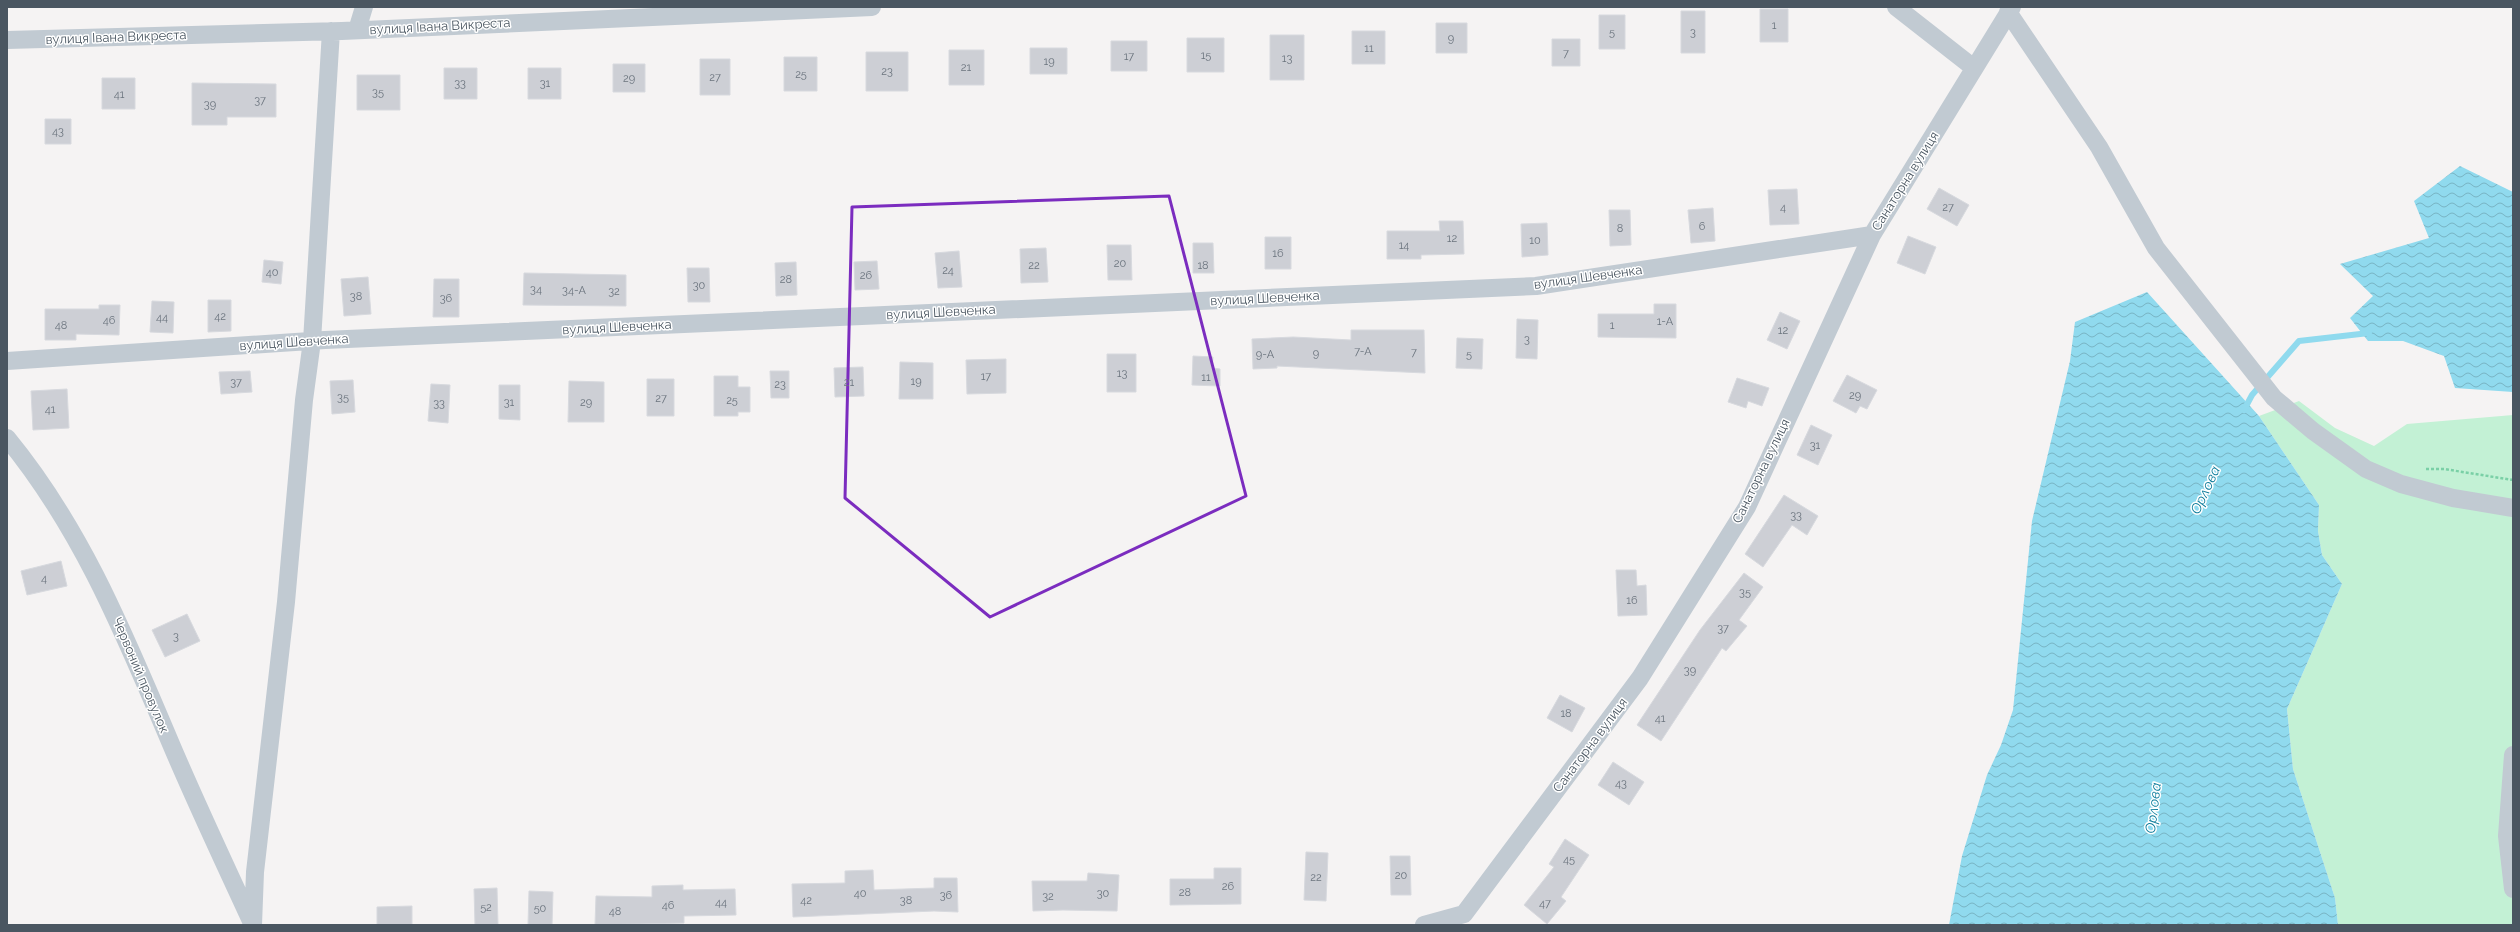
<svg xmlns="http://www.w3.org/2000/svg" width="2520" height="932" font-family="Raleway,sans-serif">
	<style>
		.green { fill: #c3f1d5 }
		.water { fill: url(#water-waves) }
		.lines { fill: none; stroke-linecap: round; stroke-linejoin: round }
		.stream { stroke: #90daee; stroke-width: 6 }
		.building { fill: #cdcfd5; stroke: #d7d9de }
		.path { stroke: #7ad0a6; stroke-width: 2.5; stroke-dasharray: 3 2; stroke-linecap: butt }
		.minor { stroke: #c1cad2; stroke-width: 18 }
		.marked { fill: none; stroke: #7b2cbf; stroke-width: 3; stroke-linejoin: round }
		.labels { text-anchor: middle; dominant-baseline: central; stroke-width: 3; stroke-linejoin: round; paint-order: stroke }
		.number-label { font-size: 11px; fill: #6b747e }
		.street-label { font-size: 13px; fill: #4a5661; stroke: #fff }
		.water-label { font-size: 14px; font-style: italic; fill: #0c7c9b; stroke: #fff }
	</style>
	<defs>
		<pattern id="water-waves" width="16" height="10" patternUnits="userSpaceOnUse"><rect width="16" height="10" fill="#90daee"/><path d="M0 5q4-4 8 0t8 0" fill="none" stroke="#78b4c4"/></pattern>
	</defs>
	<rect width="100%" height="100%" fill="#f5f3f3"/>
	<path class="green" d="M2299,401L2335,428L2374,446L2407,424L2513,415V925H2338L2335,898L2293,769L2287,709L2342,584L2322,555L2318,531L2319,505L2259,416Z"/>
	<path class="water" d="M2460,166L2513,192V392L2455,388L2444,356L2403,341H2368L2350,318L2373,296L2340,264L2429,238L2414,201Z
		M2147,292L2259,416L2319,505L2318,531L2322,555L2342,584L2287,709L2293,769L2335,898L2338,925H1949L1962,856L1987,775L2001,745L2013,710L2032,521L2070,361L2075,322Z"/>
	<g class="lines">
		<path class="stream" d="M2244,410L2252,395L2299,341L2369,333"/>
	</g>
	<path class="building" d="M1760,9H1788V42H1760Z
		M1681,11H1705V53H1681Z
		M1599,15H1625V49H1599Z
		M1436,23H1467V53H1436Z
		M1352,31H1385V64H1352Z
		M1270,35H1304V80H1270Z
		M1187,38H1224V72H1187Z
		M1552,39H1580V66H1552Z
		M1111,41H1147V71H1111Z
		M1030,48H1067V74H1030Z
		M949,50H984V85H949Z
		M866,52H908V91H866Z
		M784,57H817V91H784Z
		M700,59H730V95H700Z
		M613,64H645V92H613Z
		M444,68H477V99H444Z
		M528,68H561V99H528Z
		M357,75H400V110H357Z
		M102,78H135V109H102Z
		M192,83L276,84V117H227V125H192Z
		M45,119H71V144H45Z
		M1939,188L1969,205L1957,226L1927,209Z
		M1797,189L1799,224L1770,225L1768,190Z
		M1713,208L1715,241L1691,243L1688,210Z
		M1609,210H1630L1631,245L1610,246Z
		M1439,221H1463L1464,254L1421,255V259H1387V231H1440Z
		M1547,223L1548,255L1522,257L1521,224Z
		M1908,236L1936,247L1925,274L1897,263Z
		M1265,237H1291V269H1265Z
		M1193,243H1213L1214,273H1193Z
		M1107,245H1131L1132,280H1108Z
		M1046,248L1048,282L1021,283L1020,249Z
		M959,251L962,287L938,288L935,253Z
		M264,260L283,262L281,284L262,282Z
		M877,261L879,289L855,290L854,262Z
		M796,262L797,295L776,296L775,263Z
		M687,268H709L710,302H688Z
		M524,273L626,275V306L523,305Z
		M368,277L371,314L344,316L341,279Z
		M434,279H459V317H433Z
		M208,300H231V331L208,332Z
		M152,301L174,302L173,333L150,332Z
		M1654,304H1676V338L1598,337V314H1654Z
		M99,305H120L119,335L76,334V340H45V309H99Z
		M1780,312L1800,321L1787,349L1767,340Z
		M1517,319L1538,320L1537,359L1516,358Z
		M1351,330H1424L1425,373L1277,366V368L1253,369L1252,339L1293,337L1351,340Z
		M1457,338L1483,339L1482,369L1456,368Z
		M1107,354H1136V392H1107Z
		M1193,356L1213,357L1212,368L1220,369V386L1192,385Z
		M1006,359V393L967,394L966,360Z
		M900,362L933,363V399H899Z
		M863,367L864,396L835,397L834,368Z
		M250,371L252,392L221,394L219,372Z
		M770,371H789V398H771Z
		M1847,375L1877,390L1867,409L1860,406L1856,413L1833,401Z
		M714,376H738V387H750V412H738V416H714Z
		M1737,378L1769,388L1762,406L1748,401L1746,408L1728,402Z
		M647,379H674V416H647Z
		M353,380L355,412L332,414L330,381Z
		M569,381L604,382V422H568Z
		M431,384L450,385L448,423L428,421Z
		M499,385H520V420L499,419Z
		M67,389L69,428L33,430L31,391Z
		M1811,425L1832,435L1818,465L1797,455Z
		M1784,495L1818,516L1807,535L1792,525L1763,567L1745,554Z
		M61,561L67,586L27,595L21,571Z
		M1616,570H1636L1637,586L1646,585L1647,615L1618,616Z
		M1744,573L1763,587L1739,620L1747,626L1726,651L1722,648L1661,741L1637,725L1700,630Z
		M187,614L200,641L165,657L152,630Z
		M1560,695L1585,708L1572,732L1547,718Z
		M1613,762L1644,782L1629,805L1598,785Z
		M1565,839L1589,855L1561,897L1566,901L1547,924L1524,905L1554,867L1549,864Z
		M1306,852L1328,853L1326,901L1304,900Z
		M1390,856H1410L1411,895H1391Z
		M1214,868H1241V904L1170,905V879H1214Z
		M873,870L874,890L934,888V878H957L958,912L934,911L793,917L792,884L845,883V871Z
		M1088,873L1119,875L1117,911L1063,910L1033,911L1032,881H1087Z
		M683,885V890L735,889L736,915L684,916V923L595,925L596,896L652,897V886Z
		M497,888L498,925H475L474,889Z
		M529,891L553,892L552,925H528Z
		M412,906V925H377V907Z"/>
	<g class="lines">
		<path class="path" d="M2426,469H2444L2513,480"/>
		<path class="minor" d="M1896,7L1974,68
			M2008,12L2099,147L2156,248L2274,398L2313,431L2366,469L2401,484L2453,498L2513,508
			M357,30L364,7
			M7,40L342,31L872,7
			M7,361L325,340L1536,286L1872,235
			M7,438C81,528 123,631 168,737C194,799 223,860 251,921
			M2513,755L2507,836L2513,889
			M253,925L255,872L286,602L304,400L312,341L331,31
			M1424,925L1464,914L1640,678L1747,507L1872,235L2012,7"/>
	</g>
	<path class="marked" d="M1169,196L1246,496L990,617L845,498L852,207Z"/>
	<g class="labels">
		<g class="number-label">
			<text x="1774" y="25">1</text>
			<text x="1612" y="32">5</text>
			<text x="1693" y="32">3</text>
			<text x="1451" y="38">9</text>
			<text x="1369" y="48">11</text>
			<text x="1566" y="53">7</text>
			<text x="1206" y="55">15</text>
			<text x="1129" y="56">17</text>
			<text x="1287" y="58">13</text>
			<text x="1049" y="61">19</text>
			<text x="966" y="67">21</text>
			<text x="887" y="71">23</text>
			<text x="801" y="74">25</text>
			<text x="715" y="77">27</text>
			<text x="629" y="78">29</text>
			<text x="460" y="83">33</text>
			<text x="545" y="83">31</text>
			<text x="378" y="92">35</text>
			<text x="119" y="94">41</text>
			<text x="260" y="100">37</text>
			<text x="210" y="104">39</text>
			<text x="58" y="131">43</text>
			<text x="1783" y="207">4</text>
			<text x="1948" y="207">27</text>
			<text x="1702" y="226">6</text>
			<text x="1620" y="228">8</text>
			<text x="1452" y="238">12</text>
			<text x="1535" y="240">10</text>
			<text x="1404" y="245">14</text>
			<text x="1278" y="253">16</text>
			<text x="1120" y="263">20</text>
			<text x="1034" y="265">22</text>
			<text x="1203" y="265">18</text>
			<text x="948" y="270">24</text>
			<text x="272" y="272">40</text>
			<text x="866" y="275">26</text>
			<text x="786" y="279">28</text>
			<text x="699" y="285">30</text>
			<text x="536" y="289">34</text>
			<text x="574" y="290">34-А</text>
			<text x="614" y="291">32</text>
			<text x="356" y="296">38</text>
			<text x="446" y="298">36</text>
			<text x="220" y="316">42</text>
			<text x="162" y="317">44</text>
			<text x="109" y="320">46</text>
			<text x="1665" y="321">1-А</text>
			<text x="61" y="325">48</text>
			<text x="1612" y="325">1</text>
			<text x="1783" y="330">12</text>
			<text x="1527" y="339">3</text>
			<text x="1363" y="351">7-А</text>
			<text x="1414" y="352">7</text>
			<text x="1316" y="353">9</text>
			<text x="1265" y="354">9-А</text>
			<text x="1469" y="354">5</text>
			<text x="1122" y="373">13</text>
			<text x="986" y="376">17</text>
			<text x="1206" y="377">11</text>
			<text x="916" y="381">19</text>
			<text x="236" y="382">37</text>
			<text x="849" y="382">21</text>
			<text x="780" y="384">23</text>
			<text x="1855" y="395">29</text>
			<text x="343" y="397">35</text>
			<text x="661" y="398">27</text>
			<text x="732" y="400">25</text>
			<text x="509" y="402">31</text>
			<text x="586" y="402">29</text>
			<text x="439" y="403">33</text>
			<text x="50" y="409">41</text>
			<text x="1815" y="445">31</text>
			<text x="1796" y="515">33</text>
			<text x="44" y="578">4</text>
			<text x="1745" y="592">35</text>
			<text x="1632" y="600">16</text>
			<text x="1723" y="628">37</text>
			<text x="176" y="636">3</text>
			<text x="1690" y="670">39</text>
			<text x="1566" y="713">18</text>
			<text x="1660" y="718">41</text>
			<text x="1621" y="783">43</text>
			<text x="1569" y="859">45</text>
			<text x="1401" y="875">20</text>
			<text x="1316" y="877">22</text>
			<text x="1228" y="886">26</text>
			<text x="1185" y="892">28</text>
			<text x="860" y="893">40</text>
			<text x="1103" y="893">30</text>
			<text x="946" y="895">36</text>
			<text x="1048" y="896">32</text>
			<text x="806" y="900">42</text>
			<text x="906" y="900">38</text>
			<text x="721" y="902">44</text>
			<text x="1545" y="903">47</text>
			<text x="668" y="905">46</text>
			<text x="486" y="907">52</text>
			<text x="540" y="908">50</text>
			<text x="615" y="911">48</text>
		</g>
		<g class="street-label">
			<text transform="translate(440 26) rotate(-3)">вулиця Івана Викреста</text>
			<text transform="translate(116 37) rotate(-2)">вулиця Івана Викреста</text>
			<text transform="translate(1905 181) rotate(-58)">Санаторна вулиця</text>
			<text transform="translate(1588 277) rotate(-8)">вулиця Шевченка</text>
			<text transform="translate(1265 298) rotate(-3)">вулиця Шевченка</text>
			<text transform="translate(941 312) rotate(-3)">вулиця Шевченка</text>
			<text transform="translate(617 327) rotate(-3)">вулиця Шевченка</text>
			<text transform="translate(294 342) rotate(-4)">вулиця Шевченка</text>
			<text transform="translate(1761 471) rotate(-64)">Санаторна вулиця</text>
			<text transform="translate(141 675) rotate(67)">Червоний провулок</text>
			<text transform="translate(1590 745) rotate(-53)">Санаторна вулиця</text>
		</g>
		<g class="water-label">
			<text transform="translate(2205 490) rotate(-65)">Орлова</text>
			<text transform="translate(2153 808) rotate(-83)">Орлова</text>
		</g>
	</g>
	<rect width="2520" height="932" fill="none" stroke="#4a5661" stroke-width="16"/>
</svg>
